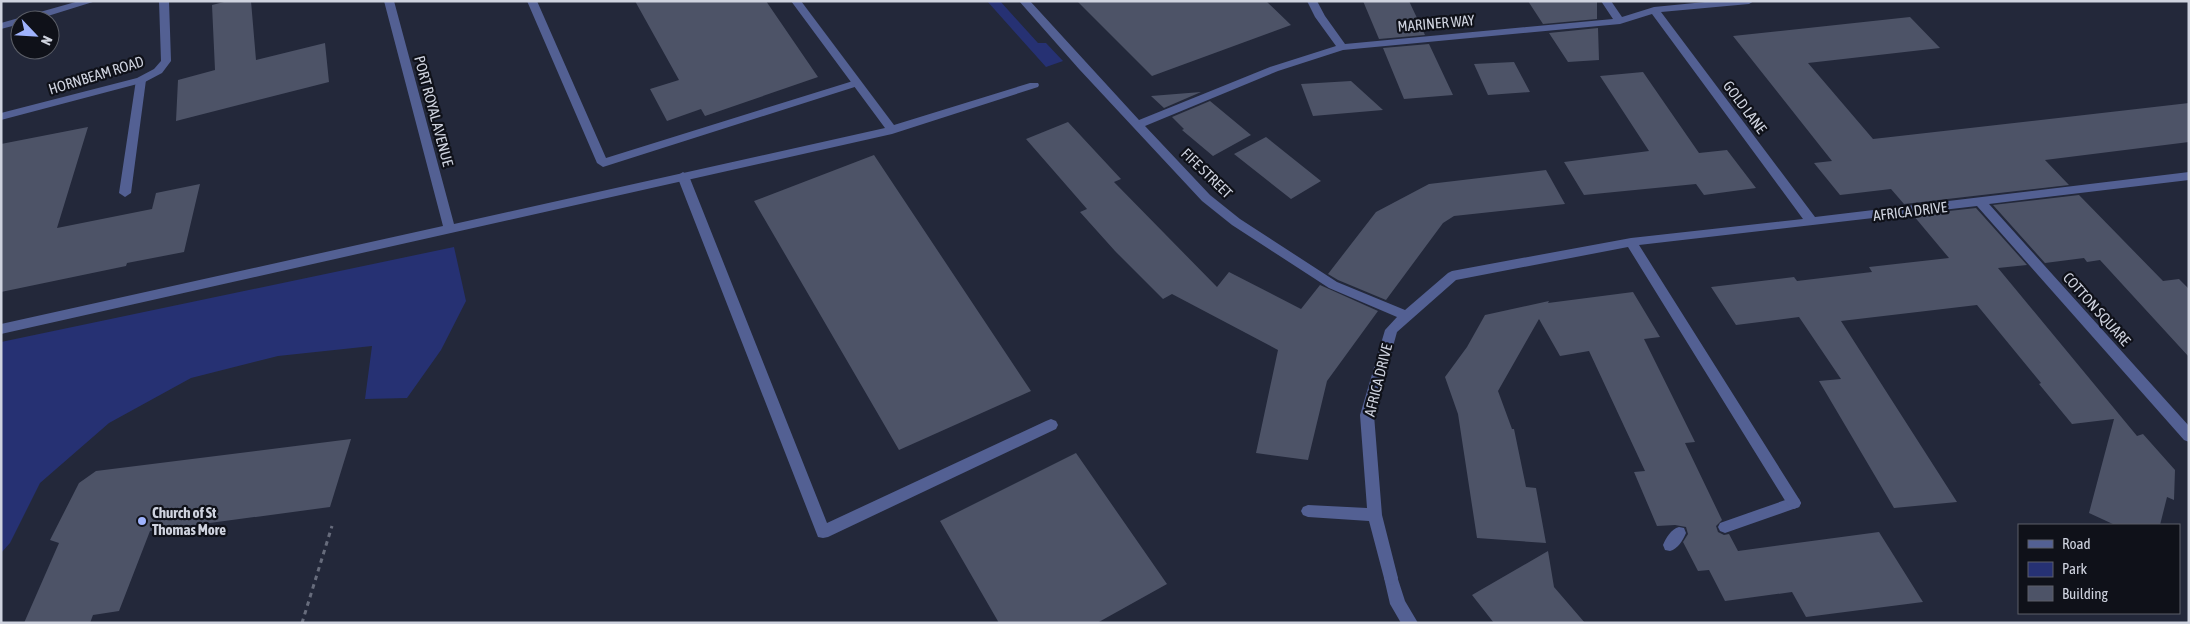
<svg xmlns="http://www.w3.org/2000/svg" width="2190" height="624" font-family="'Asap Condensed',sans-serif">
	<style>
		.green { fill: #263173 }
		.building { fill: #4d5367 }
		.lines { fill: none; stroke-linecap: round; stroke-linejoin: round }
		.path { stroke: #676c7c; stroke-width: 3; stroke-dasharray: 4.5 4.5; stroke-linecap: butt }
		.lane { fill: #536093; fill-rule: evenodd }
		.street { fill: #536093; fill-rule: evenodd }
		.poi-dot { fill: #9fb3fd; stroke: #0f1119; stroke-width: 2 }
		.labels { text-anchor: middle; dominant-baseline: central; stroke-width: 4.5; stroke-linejoin: round; paint-order: stroke }
		.street-label { font-size: 15px; fill: #cfd3df; stroke: #0f1119 }
		.poi-label { font-size: 15px; font-weight: bold; fill: #cfd3df; stroke: #0f1119; text-anchor: start }
	</style>
	<rect width="100%" height="100%" fill="#23283a"/>
	<path class="green" d="M987,1H1000L1038,43H1046L1063,61L1046,67Z
		M454,247L466,301L441,350L407,398L365,399L372,346L278,356L191,378L109,423L40,483L10,543L1,553V342Z"/>
	<path class="building" d="M228,1H251L256,60L325,43L329,82L176,121L178,80L215,70L212,5Z
		M635,1H766L818,77L705,116L701,109L667,121L650,89L679,80Z
		M1077,1H1266L1291,25L1152,76Z
		M1363,1H1409L1425,35L1379,39Z
		M1528,1H1597V19L1543,24Z
		M1910,17L1940,48L1808,63L1873,139L2189,103V142L2045,160L2069,185L1904,204L1891,189L1840,195L1814,163L1832,161L1733,36Z
		M1598,28L1599,60L1568,62L1549,33Z
		M1429,44L1453,95L1404,99L1383,48Z
		M1514,62L1530,92L1488,95L1474,64Z
		M1643,72L1699,153L1727,150L1756,188L1704,195L1696,184L1584,195L1564,162L1649,151L1600,76Z
		M1351,81L1383,110L1313,116L1301,84Z
		M1201,92L1164,108L1151,96Z
		M1210,101L1251,135L1213,156L1182,130L1184,129L1172,117Z
		M1068,122L1121,179L1114,182L1217,287L1229,272L1301,309L1320,285L1378,311L1327,381L1308,460L1256,453L1278,350L1172,294L1163,299L1115,251L1080,212L1087,209L1026,139Z
		M88,127L57,228L152,209L156,193L200,184L184,252L127,263L126,266L1,292V144Z
		M1266,137L1321,181L1291,199L1234,154Z
		M874,155L1031,391L899,450L754,201Z
		M1546,170L1565,204L1454,216L1443,223L1386,300L1338,280L1328,274L1376,212L1429,184Z
		M2079,195L2163,281L2179,279L2189,289V357L2100,260L2087,262L2084,258L2045,263L1993,205Z
		M1976,208L2027,265L1998,268L2137,436L2143,434L2175,470L2174,500L2167,497L2160,525H2115L2089,513L2114,419L2072,424L2039,384L2041,383L1977,305L1841,321L1957,502L1894,508L1819,381L1841,379L1799,317L1736,325L1711,287L1794,277L1797,281L1872,272L1869,267L1949,258L1913,215Z
		M1633,292L1660,337L1644,339L1695,442L1685,443L1722,520L1716,526L1718,532L1724,535L1729,534L1738,551L1879,532L1923,602L1806,617L1792,592L1725,601L1709,570L1698,571L1683,542L1688,534L1686,527L1675,525L1657,526L1634,472L1645,471L1589,351L1560,356L1539,319L1498,391L1512,429H1514L1526,487L1536,488L1546,543L1477,538L1458,414L1445,377L1467,347L1485,315L1549,301L1548,303Z
		M351,439L330,507L150,531L119,611L93,615L90,623H24L59,543L50,540L79,483L96,471Z
		M1076,453L1167,584L1097,623H999L940,521Z
		M1548,551L1554,587L1585,623H1494L1472,595Z"/>
	<g class="lines">
		<path class="path" d="M302,623L332,526"/>
		<path class="lane" d="M79,1H96L35,20H20V24L1,29V23Z
			M527,1H537L606,158L853,81L857,80L862,83L861,85L603,167L597,163Z
			M141,77L146,80L131,193L125,197L119,193L136,80Z
			M683,172L689,176L827,523L1046,421L1051,419L1056,421L1058,425L1056,429L828,537L823,538L818,537L677,176Z
			M1794,497L1799,499L1801,503L1799,507L1725,533L1720,531L1718,527L1720,523Z
			M1679,527L1684,528L1686,533C1683,540 1678,549 1670,551L1665,550L1663,545C1666,538 1671,529 1679,527Z
			M1391,571L1396,573L1405,601L1418,623H1401L1390,604L1384,578L1386,573Z"/>
		<path class="street" d="M159,1H169L171,61L162,73L145,82L1,120V113L137,78L154,69L161,61Z
			M384,1H394L454,224L885,128L791,1H801L894,125L1030,83H1038L1039,85L1038,87L892,134L1,334V324L443,226Z
			M1019,1H1030L1139,120L1270,67L1336,46L1315,17L1307,1H1317L1325,16L1345,44L1613,19L1601,1H1611L1622,17L1654,7L1715,1H1754L1749,4L1661,12L1815,217L2189,172V180L1989,204L2189,426V442L2184,440L1977,206L1639,245L1799,499L1801,503L1799,507L1794,509L1789,507L1628,247L1456,280L1397,332L1374,415L1382,515L1398,578L1396,583L1391,585L1386,583L1384,578L1369,521L1308,517L1303,515L1301,511L1303,507L1308,505L1367,508L1360,415L1385,330L1397,317L1329,288L1232,225L1202,201L1079,69ZM1652,14L1803,219L1631,238L1452,271L1448,273L1405,310L1337,282L1240,219L1210,195L1145,126L1278,71L1343,50L1620,24Z"/>
	</g>
	<circle class="poi-dot" cx="142" cy="521" r="5"/>
	<g class="labels">
		<g class="street-label">
			<text transform="translate(1436 23) rotate(-5)">MARINER WAY</text>
			<text transform="translate(96 75) rotate(-17)">HORNBEAM ROAD</text>
			<text transform="translate(1745 107) rotate(53)">GOLD LANE</text>
			<text transform="translate(434 111) rotate(75)">PORT ROYAL AVENUE</text>
			<text transform="translate(1207 173) rotate(44)">FIFE STREET</text>
			<text transform="translate(1910 211) rotate(-7)">AFRICA DRIVE</text>
			<text transform="translate(2097 309) rotate(48)">COTTON SQUARE</text>
			<text transform="translate(1378 380) rotate(-76)">AFRICA DRIVE</text>
		</g>
		<g class="poi-label">
			<text x="152" y="512">Church of St<tspan x="152" dy="17">Thomas More</tspan></text>
		</g>
	</g>
	<rect width="2190" height="624" fill="none" stroke="#cfd3df" stroke-width="5"/>
	<rect x="2018" y="524" width="162" height="90" fill="#0f1119" stroke="#5c5f68"/>
	<rect x="2028" y="540" width="25" height="8" fill="#536093" stroke="#5c5f68"/>
	<text x="2062" y="549" font-size="15" fill="#cfd3df">Road</text>
	<rect x="2028" y="562" width="25" height="15" fill="#263173" stroke="#5c5f68"/>
	<text x="2062" y="574" font-size="15" fill="#cfd3df">Park</text>
	<rect x="2028" y="586" width="25" height="15" fill="#4d5367" stroke="#5c5f68"/>
	<text x="2062" y="599" font-size="15" fill="#cfd3df">Building</text>
	<g transform="translate(35 35) rotate(115)"><circle r="24" fill="#0f1119" stroke="#5c5f68"/>
	<path d="M0-4L9 19L0 12L-9 19Z" fill="#9fb3fd"/>
	<text y="-8" font-size="14" font-weight="bold" text-anchor="middle" fill="#cfd3df">N</text>
	</g>
</svg>
